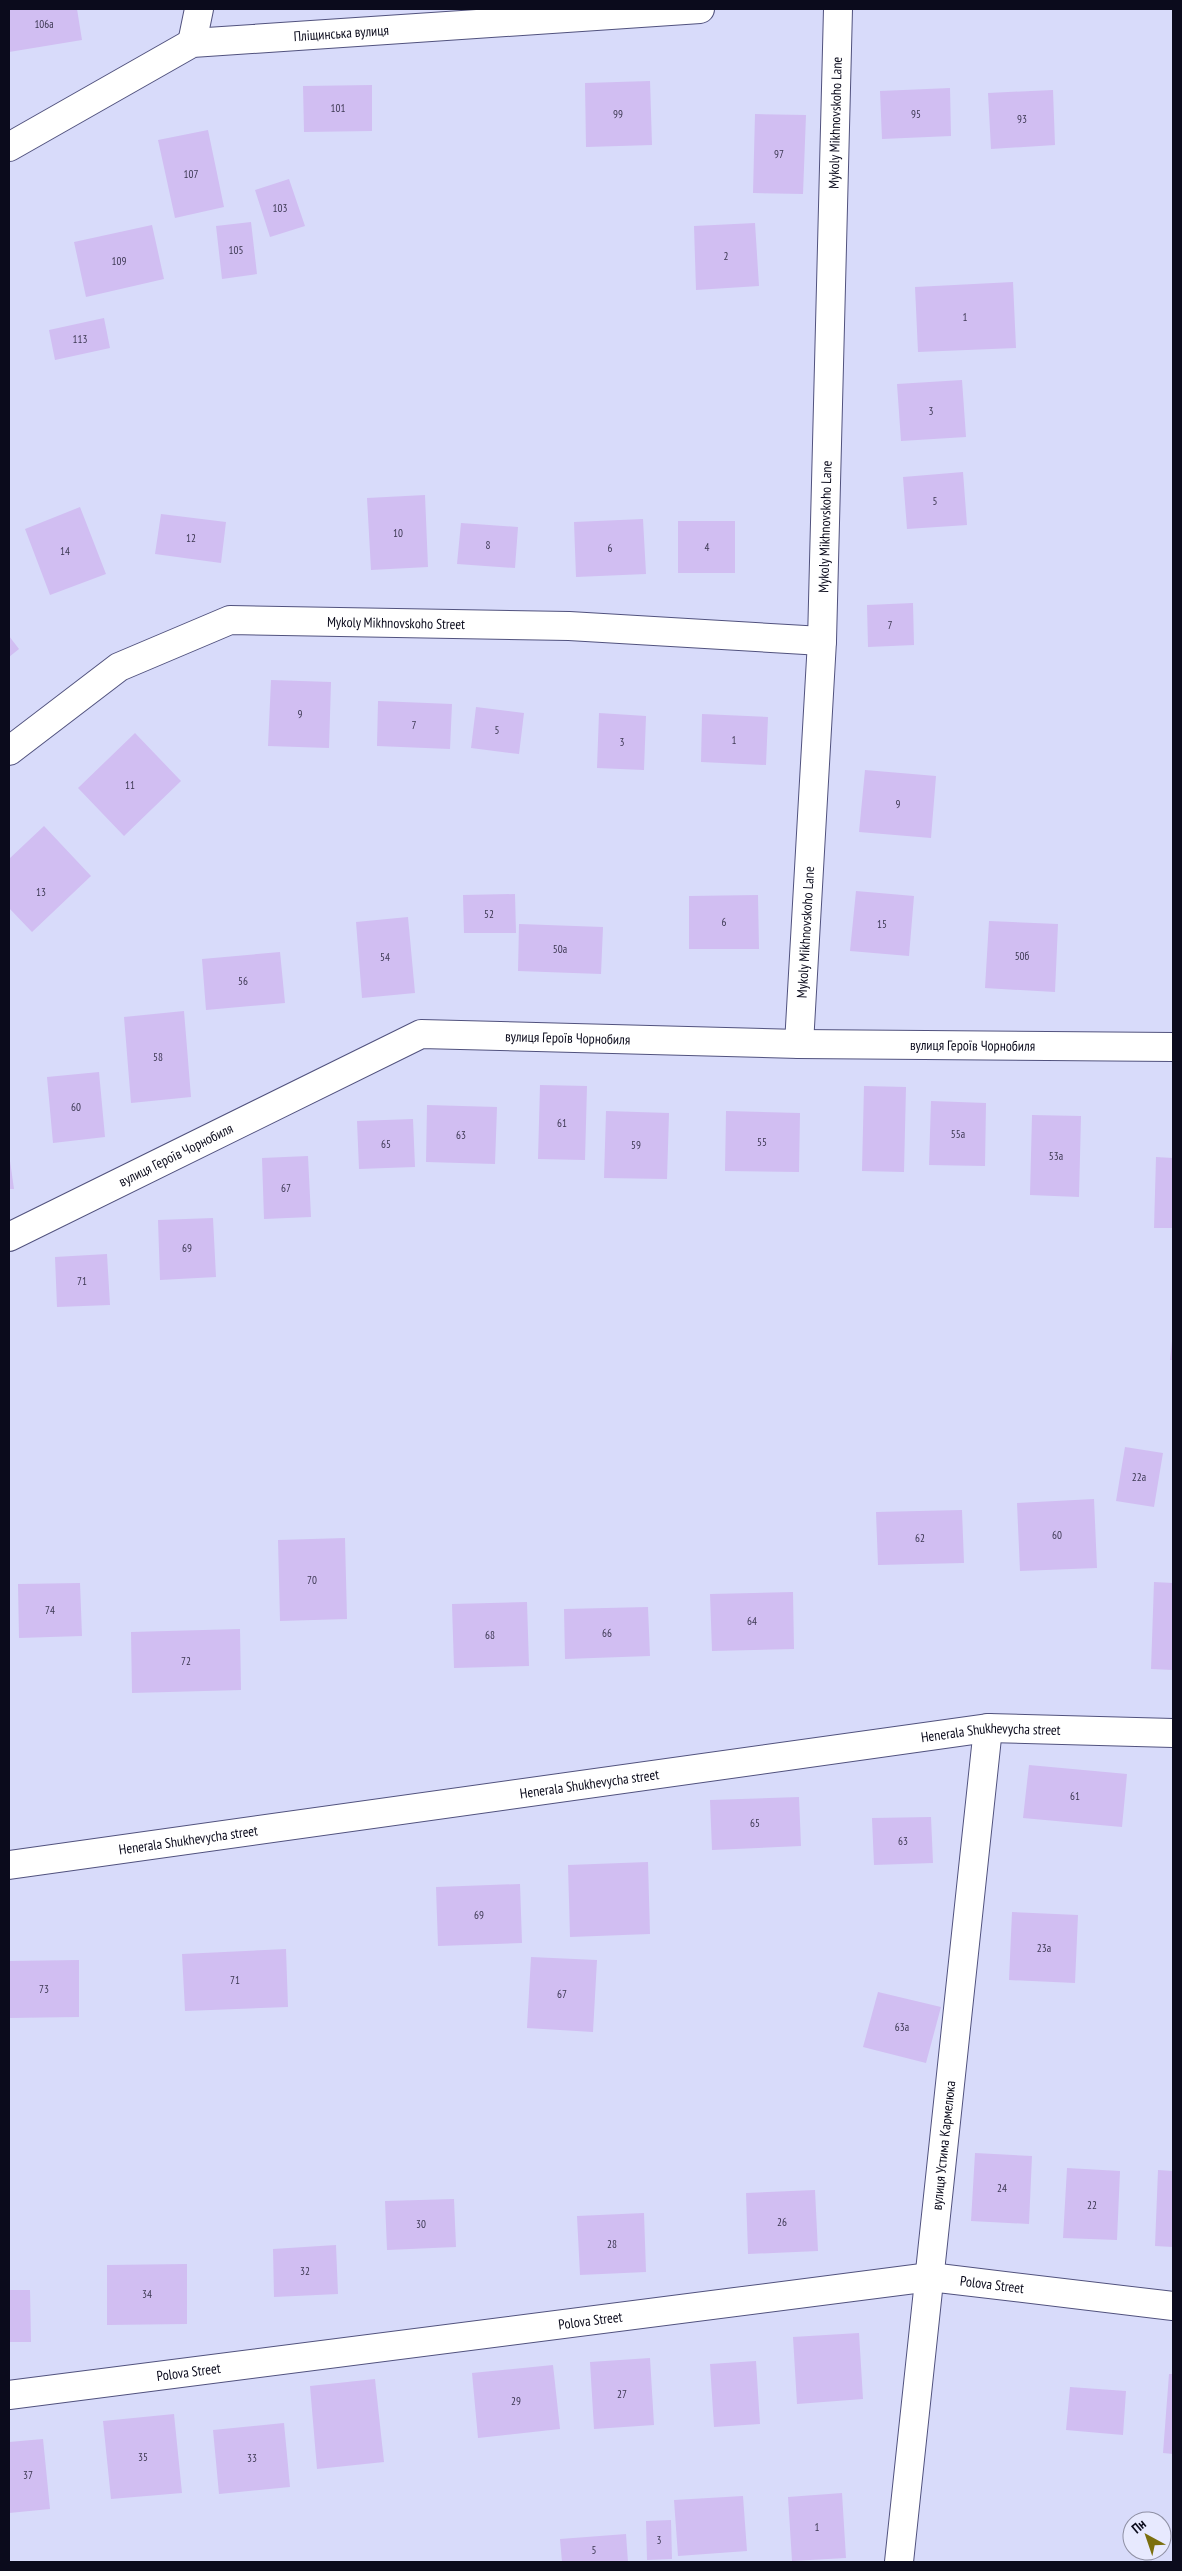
<svg xmlns="http://www.w3.org/2000/svg" width="1182" height="2571" font-family="'PT Sans Narrow',sans-serif">
	<style>
		.building { fill: #d1bef2 }
		.lines { fill: none; stroke-linecap: round; stroke-linejoin: round }
		.minor-casing { stroke: #51527e; stroke-width: 30 }
		.minor { stroke: #fff; stroke-width: 28 }
		.labels { text-anchor: middle; dominant-baseline: central; stroke-width: 5; stroke-linejoin: round; paint-order: stroke }
		.number-label { font-size: 11px; fill: #3c3852 }
		.street-label { font-size: 14px; fill: #0b0b1c; stroke: #e7e9fe }
	</style>
	<rect width="100%" height="100%" fill="#d8dbfa"/>
	<path class="building" d="M9,9H77L82,40L9,52Z
		M650,81L652,145L586,147L585,83Z
		M372,85V131L304,132L303,86Z
		M950,88L951,136L882,139L880,91Z
		M1053,90L1055,145L991,149L988,93Z
		M755,114L806,115L803,194L753,193Z
		M208,130L224,207L175,218L158,140Z
		M289,179L305,226L270,237L255,190Z
		M251,222L257,274L222,279L216,226Z
		M755,223L759,286L696,290L694,226Z
		M152,225L164,279L86,297L74,242Z
		M1013,282L1016,348L918,352L915,287Z
		M104,318L110,348L55,360L49,330Z
		M962,380L966,437L901,441L897,384Z
		M963,472L967,525L907,529L903,477Z
		M425,495L428,567L371,570L367,498Z
		M80,507L106,574L50,595L25,529Z
		M161,514L226,522L221,563L155,554Z
		M643,519L646,574L576,577L574,522Z
		M678,521H735V573H678Z
		M461,523L518,527L515,568L457,564Z
		M913,603L914,645L868,647L867,605Z
		M9,636L19,649L9,657Z
		M271,680L331,682L329,748L268,746Z
		M378,701L452,704L450,749L377,746Z
		M476,707L524,713L519,754L471,748Z
		M599,713L646,716L644,770L597,768Z
		M702,714L768,717L766,765L701,762Z
		M135,733L181,781L124,836L78,788Z
		M865,770L936,776L931,838L859,832Z
		M44,826L91,876L32,932L9,908V859Z
		M856,891L914,896L909,956L850,951Z
		M515,894L516,933H464L463,895Z
		M758,895L759,949H689V896Z
		M408,917L415,993L362,998L356,922Z
		M989,921L1058,924L1055,992L985,988Z
		M519,924L603,927L601,974L518,971Z
		M280,952L285,1003L206,1010L202,959Z
		M184,1011L191,1097L131,1103L124,1017Z
		M99,1072L105,1137L53,1143L47,1077Z
		M540,1085L587,1086L585,1160L538,1159Z
		M864,1086L906,1087L904,1172L862,1171Z
		M931,1101L986,1103L985,1166L929,1165Z
		M427,1105L497,1107L495,1164L426,1162Z
		M606,1111L669,1113L667,1179L604,1178Z
		M726,1111L800,1113L799,1172L725,1171Z
		M1032,1115L1081,1116L1079,1197L1030,1195Z
		M413,1119L415,1167L359,1169L357,1121Z
		M9,1154L14,1189H9Z
		M308,1156L311,1217L264,1219L262,1158Z
		M1156,1157L1173,1158V1228H1154Z
		M213,1218L216,1277L160,1280L158,1220Z
		M107,1254L110,1305L57,1307L55,1257Z
		M1172,1341H1173V1360H1170Z
		M1125,1447L1163,1453L1154,1507L1116,1501Z
		M1094,1499L1097,1568L1020,1571L1017,1503Z
		M962,1510L964,1563L878,1565L876,1512Z
		M345,1538L347,1619L280,1621L278,1540Z
		M1154,1582L1173,1583V1670L1151,1669Z
		M80,1583L82,1636L19,1638L18,1584Z
		M793,1592L794,1649L712,1651L710,1594Z
		M527,1602L529,1666L454,1668L452,1604Z
		M648,1607L650,1656L565,1659L564,1609Z
		M240,1629L241,1690L132,1693L131,1632Z
		M1029,1765L1127,1774L1122,1827L1023,1818Z
		M799,1797L801,1846L712,1850L710,1800Z
		M931,1817L933,1863L874,1865L872,1818Z
		M648,1862L650,1934L570,1937L568,1865Z
		M520,1884L522,1943L438,1946L436,1887Z
		M1012,1912L1078,1915L1075,1983L1009,1980Z
		M286,1949L288,2007L185,2011L182,1954Z
		M531,1957L597,1960L593,2032L527,2028Z
		M79,1960V2017L9,2018V1961Z
		M878,1992L941,2007L926,2063L863,2047Z
		M975,2153L1032,2156L1029,2224L971,2221Z
		M1067,2168L1120,2171L1117,2240L1063,2238Z
		M1158,2170L1173,2171V2247L1155,2246Z
		M815,2190L818,2251L748,2254L746,2193Z
		M454,2199L456,2247L387,2250L385,2201Z
		M644,2213L646,2272L580,2275L577,2216Z
		M336,2245L338,2294L274,2297L273,2249Z
		M187,2264V2324L107,2325V2265Z
		M9,2290H30L31,2342H9Z
		M859,2333L863,2399L797,2404L793,2337Z
		M650,2358L654,2425L594,2429L590,2362Z
		M756,2361L760,2424L714,2427L710,2364Z
		M553,2365L560,2429L478,2438L472,2373Z
		M1169,2374H1173V2454L1163,2453Z
		M375,2379L384,2462L317,2469L310,2386Z
		M1070,2387L1126,2391L1123,2435L1066,2430Z
		M174,2414L182,2493L111,2499L103,2421Z
		M284,2423L290,2487L219,2494L213,2430Z
		M43,2439L50,2509L9,2513V2442Z
		M842,2493L846,2558L792,2561L788,2497Z
		M743,2496L747,2551L678,2556L674,2500Z
		M671,2520L672,2559L647,2560L646,2521Z
		M626,2534L628,2562H562L560,2539Z"/>
	<g class="lines">
		<defs>
			<g id="minor">
				<path d="M192,43L199,9"/>
				<path id="s1" d="M9,147L192,43L700,9"/>
				<path id="s2" d="M9,751L119,667L230,620L569,626L822,641"/>
				<path id="s3" d="M799,1044L822,641L838,9"/>
				<path id="s4" d="M9,1237L421,1034L799,1044L1173,1047"/>
				<path id="s5" d="M9,1865L988,1728L1173,1733"/>
				<path id="s6" d="M9,2395L930,2277L1173,2306"/>
				<path id="s7" d="M899,2562L988,1728"/>
			</g>
		</defs>
		<use href="#minor" class="minor-casing"/>
		<use href="#minor" class="minor"/>
	</g>
	<g class="labels">
		<g class="number-label">
			<text x="44" y="24">106а</text>
			<text x="338" y="108">101</text>
			<text x="618" y="114">99</text>
			<text x="916" y="114">95</text>
			<text x="1022" y="119">93</text>
			<text x="779" y="154">97</text>
			<text x="191" y="174">107</text>
			<text x="280" y="208">103</text>
			<text x="236" y="250">105</text>
			<text x="726" y="256">2</text>
			<text x="119" y="261">109</text>
			<text x="965" y="317">1</text>
			<text x="80" y="339">113</text>
			<text x="931" y="411">3</text>
			<text x="935" y="501">5</text>
			<text x="398" y="533">10</text>
			<text x="191" y="538">12</text>
			<text x="488" y="545">8</text>
			<text x="707" y="547">4</text>
			<text x="610" y="548">6</text>
			<text x="65" y="551">14</text>
			<text x="890" y="625">7</text>
			<text x="300" y="714">9</text>
			<text x="414" y="725">7</text>
			<text x="497" y="730">5</text>
			<text x="734" y="740">1</text>
			<text x="622" y="742">3</text>
			<text x="130" y="785">11</text>
			<text x="898" y="804">9</text>
			<text x="41" y="892">13</text>
			<text x="489" y="914">52</text>
			<text x="724" y="922">6</text>
			<text x="882" y="924">15</text>
			<text x="560" y="949">50а</text>
			<text x="1022" y="956">50б</text>
			<text x="385" y="957">54</text>
			<text x="243" y="981">56</text>
			<text x="158" y="1057">58</text>
			<text x="76" y="1107">60</text>
			<text x="562" y="1123">61</text>
			<text x="958" y="1134">55а</text>
			<text x="461" y="1135">63</text>
			<text x="762" y="1142">55</text>
			<text x="386" y="1144">65</text>
			<text x="636" y="1145">59</text>
			<text x="1056" y="1156">53а</text>
			<text x="286" y="1188">67</text>
			<text x="187" y="1248">69</text>
			<text x="82" y="1281">71</text>
			<text x="1139" y="1477">22а</text>
			<text x="1057" y="1535">60</text>
			<text x="920" y="1538">62</text>
			<text x="312" y="1580">70</text>
			<text x="50" y="1610">74</text>
			<text x="752" y="1621">64</text>
			<text x="607" y="1633">66</text>
			<text x="490" y="1635">68</text>
			<text x="186" y="1661">72</text>
			<text x="1075" y="1796">61</text>
			<text x="755" y="1823">65</text>
			<text x="903" y="1841">63</text>
			<text x="479" y="1915">69</text>
			<text x="1044" y="1948">23а</text>
			<text x="235" y="1980">71</text>
			<text x="44" y="1989">73</text>
			<text x="562" y="1994">67</text>
			<text x="902" y="2027">63а</text>
			<text x="1002" y="2188">24</text>
			<text x="1092" y="2205">22</text>
			<text x="782" y="2222">26</text>
			<text x="421" y="2224">30</text>
			<text x="612" y="2244">28</text>
			<text x="305" y="2271">32</text>
			<text x="147" y="2294">34</text>
			<text x="622" y="2394">27</text>
			<text x="516" y="2401">29</text>
			<text x="143" y="2457">35</text>
			<text x="252" y="2458">33</text>
			<text x="28" y="2475">37</text>
			<text x="817" y="2527">1</text>
			<text x="659" y="2540">3</text>
			<text x="594" y="2550">5</text>
		</g>
		<g class="street-label">
			<text stroke="none"><textPath href="#s1" startOffset="360">Пліщинська вулиця</textPath></text>
			<text stroke="none"><textPath href="#s3" startOffset="922">Mykoly Mikhnovskoho Lane</textPath></text>
			<text stroke="none"><textPath href="#s3" startOffset="518">Mykoly Mikhnovskoho Lane</textPath></text>
			<text stroke="none"><textPath href="#s2" startOffset="425">Mykoly Mikhnovskoho Street</textPath></text>
			<text stroke="none"><textPath href="#s3" startOffset="112">Mykoly Mikhnovskoho Lane</textPath></text>
			<text stroke="none"><textPath href="#s4" startOffset="606">вулиця Героїв Чорнобиля</textPath></text>
			<text stroke="none"><textPath href="#s4" startOffset="1011">вулиця Героїв Чорнобиля</textPath></text>
			<text stroke="none"><textPath href="#s4" startOffset="186">вулиця Героїв Чорнобиля</textPath></text>
			<text stroke="none"><textPath href="#s5" startOffset="991">Henerala Shukhevycha street</textPath></text>
			<text stroke="none"><textPath href="#s5" startOffset="586">Henerala Shukhevycha street</textPath></text>
			<text stroke="none"><textPath href="#s5" startOffset="181">Henerala Shukhevycha street</textPath></text>
			<text stroke="none"><textPath href="#s7" startOffset="419">вулиця Устима Кармелюка</textPath></text>
			<text stroke="none"><textPath href="#s6" startOffset="991">Polova Street</textPath></text>
			<text stroke="none"><textPath href="#s6" startOffset="586">Polova Street</textPath></text>
			<text stroke="none"><textPath href="#s6" startOffset="181">Polova Street</textPath></text>
		</g>
	</g>
	<rect width="1182" height="2571" fill="none" stroke="#0b0b1c" stroke-width="20"/>
	<g transform="translate(1147 2536) rotate(320)"><circle r="24" fill="#e7e9fe" stroke="#8f90a4"/>
	<path d="M0-4L9 19L0 12L-9 19Z" fill="#7b6f0e"/>
	<text y="-8" font-size="14" font-weight="bold" text-anchor="middle" fill="#0b0b1c">Пн</text>
	</g>
</svg>
